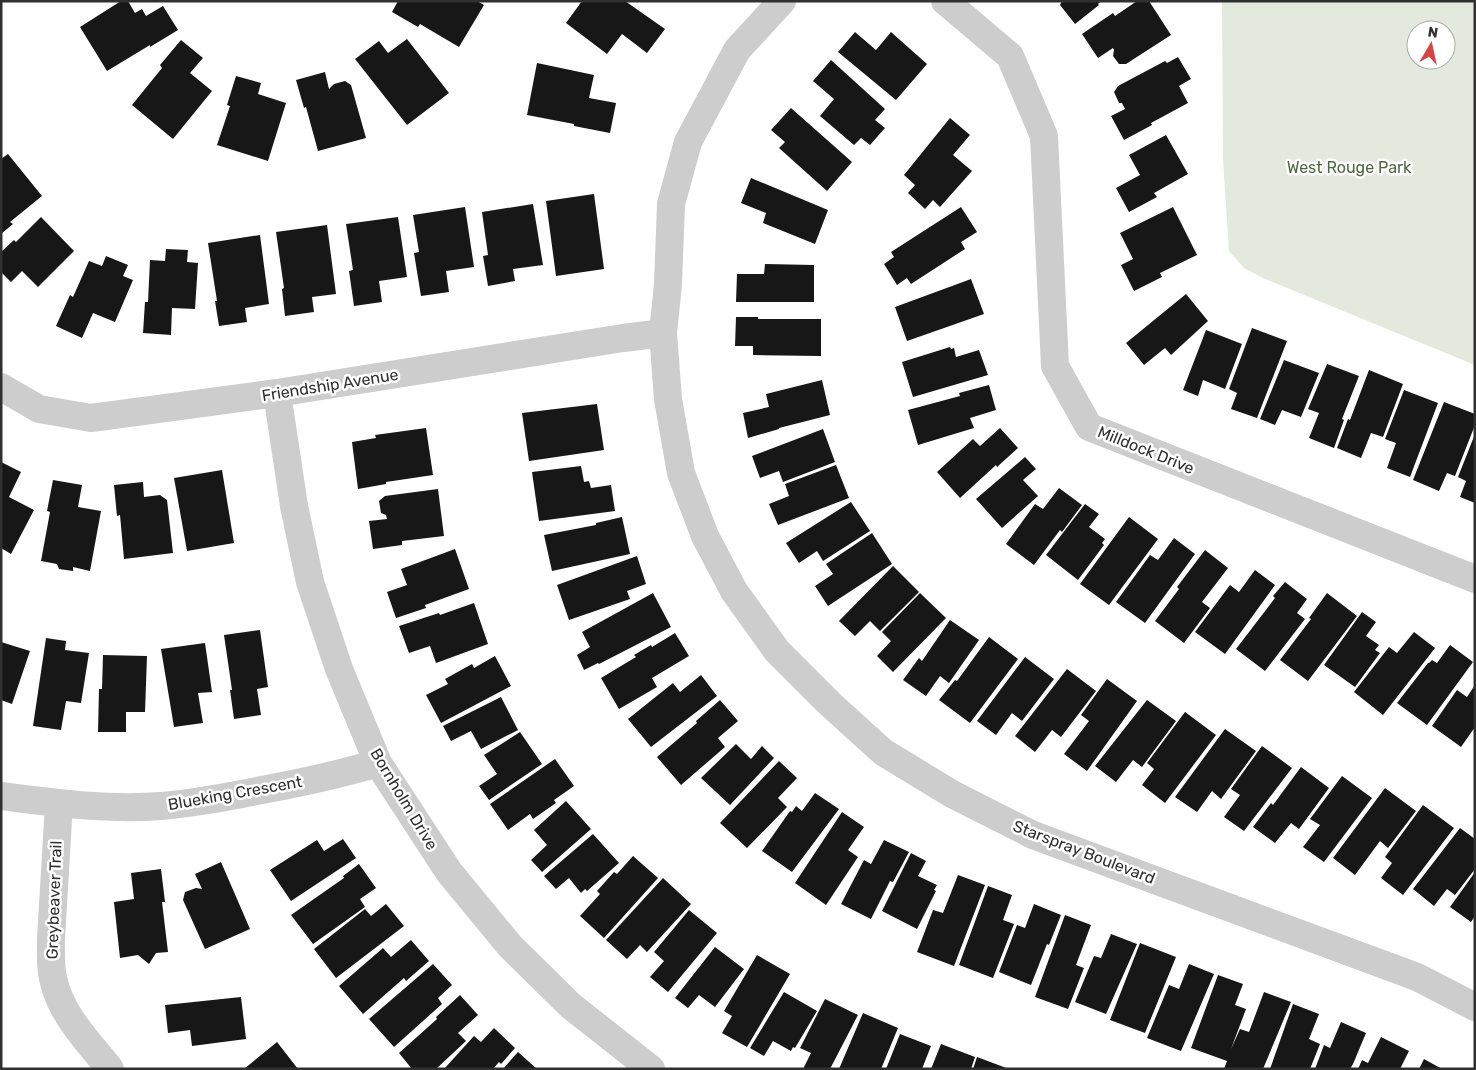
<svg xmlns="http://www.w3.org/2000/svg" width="1476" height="1070" font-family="Rubik,sans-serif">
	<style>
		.green { fill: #e3e9dd; fill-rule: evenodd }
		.building { fill: #171717 }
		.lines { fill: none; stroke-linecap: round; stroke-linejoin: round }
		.minor { stroke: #cdcdcd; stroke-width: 28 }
		.labels { text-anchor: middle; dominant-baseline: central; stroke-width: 5; stroke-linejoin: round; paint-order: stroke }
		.park-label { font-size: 16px; fill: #516842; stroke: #fff }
		.street-label { font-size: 16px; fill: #303030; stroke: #fff }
	</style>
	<rect width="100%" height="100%" fill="#fff"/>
	<path class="green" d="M1222,1H1475V365L1265,279L1244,268L1229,251L1223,160ZM1416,30H1446V60H1416Z"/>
	<path class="building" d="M121,1H128L135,13L142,9L146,16L163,6L178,30L150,47V45L107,71L80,27Z
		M398,1H477L484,5L459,47L420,24L418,27L392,12Z
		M582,1H625L665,29L647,53L622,34L607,54L566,23Z
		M1062,1H1101L1098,4L1099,5L1075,24L1060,5Z
		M1137,1H1149L1171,35L1126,64H1119L1113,56L1114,50L1113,48L1098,58L1082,34L1113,13L1115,16Z
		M855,32L876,50L891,32L927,64L896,100L838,52Z
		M407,39L449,93L407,125L355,59L379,41L388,53Z
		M181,40L203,58L190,73L212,91L173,139L132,105L162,68L160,65Z
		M1178,57L1191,79L1179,86L1188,103L1151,123L1152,125L1124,140L1111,116L1125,109L1122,103H1119L1114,92L1118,86L1165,61L1167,63Z
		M831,60L885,109L875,120L885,128L870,145L861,138L854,145L820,116L834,99L813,81Z
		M537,63L594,75L589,98L616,103L610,133L574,126V124L527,115Z
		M325,72L329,89L334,84L345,81L351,85L366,138L318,151L306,107L304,108L296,80Z
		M236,76L261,83L258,94L286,103L268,161L217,145L230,106L227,105Z
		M791,108L852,162L827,191L779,148L785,142L771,130Z
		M950,118L970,135L953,155L972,171L940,207L933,200L925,209L908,193L915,185L904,175Z
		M1166,135L1188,174L1154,193L1157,197L1129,212L1116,188L1140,175L1129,155Z
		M8,154L42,196L10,222L13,224L1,234V159Z
		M751,178L828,210L815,244L763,223L766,213L741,203Z
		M594,194L604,269L556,276L546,201Z
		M533,204L543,265L513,269L515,281L488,286L483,256L488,255L482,212Z
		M465,207L474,267L446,271L449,292L421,296L414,253L419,252L413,215Z
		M961,207L977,232L961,242L965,249L911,284L907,278L897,285L884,264L894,257L891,252Z
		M1173,207L1197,255L1160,273L1162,277L1134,291L1121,265L1133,259L1120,233Z
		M41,217L74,251L38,287L22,271L11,282L1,272V252L14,240L16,242Z
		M398,217L407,277L379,281L382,302L354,306L349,271L353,270L346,224Z
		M327,225L336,294L312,297L314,312L285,316L282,289L284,288L276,232Z
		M260,235L269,304L245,308L247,322L219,326L215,301H217L208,243Z
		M166,249L188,250L187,262L198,263L195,309L172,308L171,335L143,333L145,302H148L150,260L165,261Z
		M106,256L128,265L123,276L133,280L115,322L93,313L82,338L56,326L70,295L73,297L89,261L102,266Z
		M765,264L814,265V302H736L737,274H764Z
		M971,279L984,314L907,341L895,307Z
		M1186,294L1208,321L1171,355L1165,348L1144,365L1126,343Z
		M736,317H758V319H821V356L753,355V346H735Z
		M1252,328L1287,341L1257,418L1231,409L1237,393L1229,389Z
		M1206,330L1242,344L1225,389L1203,380L1198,396L1183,390Z
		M950,347L951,349L954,348L956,357L979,350L988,375L913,397L902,362Z
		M1284,360L1319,373L1301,417L1282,410L1275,425L1260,419Z
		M1327,364L1359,376L1342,419L1344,420L1334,448L1309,438L1319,413L1308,409Z
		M1369,370L1403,384L1383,437L1371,433L1361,458L1337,448L1348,419L1350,420Z
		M822,380L830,415L779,428V429L748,438L743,413L769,407L766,394Z
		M989,385L996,410L970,418L974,428L918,445L908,410L960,396L959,393Z
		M1404,390L1438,403L1410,477L1387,468L1396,443L1385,439Z
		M1444,402L1475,414V425L1455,476L1447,473L1439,491L1413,480Z
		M597,404L604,450L529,461L522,413Z
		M426,428L433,475L386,482V484L358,489L352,442L376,438L375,435Z
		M1000,428L1018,448L997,467L996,465L960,498L937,472L973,439L980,446Z
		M823,429L835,462L783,482L779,471L760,478L752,456Z
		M1475,434V503L1460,497L1466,481L1458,477Z
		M1025,457L1036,469L1023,480L1038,496L1002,528L976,499Z
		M1,462L21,472L9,497L34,510L11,554L1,548Z
		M836,465L849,498L778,525L769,504L789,496L785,484Z
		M581,466L584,482L589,481L591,488L611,485L615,511L539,521L532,472Z
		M222,470L234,543L187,551L174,478Z
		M53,480L82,485L78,507L101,511L90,571L73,567V571L59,569L57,564L41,561L50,512L47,511Z
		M143,482L144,497L160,495L167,500L173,553L124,559L120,515L117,516L114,485Z
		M1059,488L1082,505L1062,532L1060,530L1034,565L1006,544L1035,504L1043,509Z
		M438,489L444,536L402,541V545L373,549L369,521L387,519L386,515L381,513L379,501L385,496Z
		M851,502L870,531L823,561L817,551L799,563L786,543Z
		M1085,504L1099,514L1089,527L1105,539L1102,543L1104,545L1078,580L1046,555Z
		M622,517L630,554L552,571L544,535L596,525V523Z
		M1129,517L1158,539L1109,605L1080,584Z
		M872,533L892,564L828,606L815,586L833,574L826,564Z
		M1174,538L1195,554L1145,623L1116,602L1150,555L1158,560Z
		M455,549L469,589L425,605L426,608L396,618L387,592L407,585L401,569Z
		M1205,550L1228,568L1202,602L1210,608L1184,643L1155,621L1179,589L1177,587Z
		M637,556L646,584L627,591L630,599L569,620L557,585Z
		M893,566L919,592L880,631L870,621L855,636L839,621Z
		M1255,570L1275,585L1225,654L1195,632L1230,585L1239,592Z
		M1285,582L1307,599L1297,613L1305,619L1265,671L1236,649L1275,598L1273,596Z
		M653,593L671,627L599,664L598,663L584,670L577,655L590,647L582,632Z
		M920,593L946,618L893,672L877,656L891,641L882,632Z
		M1327,593L1357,616L1308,681L1280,660L1311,619L1309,618Z
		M474,603L488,644L436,663L430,646L409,653L399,626L439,613L440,615Z
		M1362,612L1376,622L1366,636L1379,645L1375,650L1380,653L1355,687L1324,665Z
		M950,620L979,640L949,683L940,676L926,696L903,680L919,658L922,661Z
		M260,630L268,687L257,689L261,715L234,719L230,690H232L224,635Z
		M1414,632L1435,648L1383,715L1354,692L1389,647L1397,653Z
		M675,633L689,656L652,678L657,687L619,709L601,678L636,657L634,655L651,645L652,647Z
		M989,637L1018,659L970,723L939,700L955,680L957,681Z
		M46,638L66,641L65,650L89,653L81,703L66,701L61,730L33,726Z
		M1,642L30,651L12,704L1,700Z
		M205,643L212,692L198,693L203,723L174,727L161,649Z
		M1450,645L1473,662L1427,725L1397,703L1428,663H1429L1432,660L1437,663Z
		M103,655L147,656L145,712H126V732H98L99,689H102Z
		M495,656L511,686L441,723L426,695L448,684L445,679L472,664L474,668Z
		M1025,657L1054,679L1022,721L1012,713L996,735L977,721Z
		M1067,669L1096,691L1061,737L1052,730L1035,752L1015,736Z
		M701,675L717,696L651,747L628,719L673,683L680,692Z
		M1107,679L1137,701L1087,771L1064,754L1089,721L1081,715Z
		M1475,685V727L1461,747L1432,726L1457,690L1467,697Z
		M501,697L518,730L481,749L471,731L451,741L443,726Z
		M720,700L738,721L718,738L725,747L681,785L657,757L697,723L696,721Z
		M1147,700L1176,721L1142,767L1133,760L1116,782L1095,766Z
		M1185,712L1216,735L1165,803L1142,785L1154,769L1147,763Z
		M1225,729L1256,751L1221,799L1212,791L1197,812L1175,797Z
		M520,732L542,764L489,800L479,786L497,774L484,755Z
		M736,744L751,759L762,746L774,758L730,805L701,778Z
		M1262,746L1292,768L1244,831L1224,817L1240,795L1231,789Z
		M555,759L574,786L554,800L556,803L533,819L530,814L508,830L490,804Z
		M779,761L797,778L778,798L787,807L747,848L720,823Z
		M1301,767L1329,788L1299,829L1291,823L1275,843L1253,827L1271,803L1273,805Z
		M1342,776L1372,798L1324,862L1303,847L1320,825L1310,819Z
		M1385,788L1416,811L1388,848L1380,841L1355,875L1333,858Z
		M815,793L839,809L792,872L762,851L790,811L792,812L796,806L802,811Z
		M566,801L591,829L542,872L531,860L547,845L534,830Z
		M1423,805L1454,828L1403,895L1381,878L1392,863L1385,857Z
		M842,812L864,827L848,850L858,857L826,905L795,883Z
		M1460,828L1475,839V869L1455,895L1447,889L1434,906L1413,889Z
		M593,834L619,863L587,891L585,889L581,893L569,878L556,889L544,876Z
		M343,839L356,858L291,901L270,870L317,840L324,851Z
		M884,840L909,852L893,882L890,881L871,919L841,904L864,860L871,864Z
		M911,853L926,861L918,876L937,885L934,890L936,891L917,929L882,911Z
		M633,856L658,878L604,938L580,916L600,894L597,891L614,872L617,874Z
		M221,862L250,929L205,949L183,900L185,892L196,888L202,889L195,874Z
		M359,864L376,888L360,899L365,907L313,944L291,915L344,878L343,876Z
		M161,869L165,902H162L168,952L156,953L149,964L138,955L120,958L114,902L134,899L131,873Z
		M1475,872V916L1471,922L1450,907Z
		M958,875L985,885L954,966L917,952L933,910L943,913Z
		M663,878L691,904L647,952L640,945L627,959L606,940Z
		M988,886L1012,895L1003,920L1014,924L993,978L959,965Z
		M386,904L404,926L336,978L314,949L365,909L371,916Z
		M1034,904L1061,915L1049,945L1047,944L1031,985L999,972L1017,925L1025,928Z
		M689,910L717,933L668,992L650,977L664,961L654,952Z
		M1065,915L1091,925L1076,965L1084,968L1068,1009L1035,997Z
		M1111,934L1137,944L1106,1014L1075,1002L1094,956L1101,958Z
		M411,940L429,961L406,981L404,978L363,1014L339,986L383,948L391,957Z
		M1140,943L1176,957L1145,1033L1110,1020Z
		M715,947L744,969L715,1007L699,995L688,1008L675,998Z
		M757,955L790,974L747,1047L722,1033L732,1016L724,1011Z
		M433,964L452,985L438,998L442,1004L394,1047L369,1019Z
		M1189,964L1214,974L1181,1051L1147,1038L1169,985L1179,989Z
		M1218,975L1243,984L1235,1005L1246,1009L1231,1049L1240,1029L1249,1032L1264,992L1291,1002L1263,1069H1224L1227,1061L1191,1048Z
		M784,992L817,1011L795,1048L793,1047L791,1051L773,1041L764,1056L750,1048Z
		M460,995L478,1015L458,1033L466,1041L436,1069H412L399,1053L437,1019L436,1017Z
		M241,997L246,1039L192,1046L190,1030L168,1033L165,1005Z
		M825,999L858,1015L830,1069H803L811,1053L800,1048Z
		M1293,1004L1319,1014L1309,1039L1320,1044L1310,1069H1270Z
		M863,1013L898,1028L881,1069H839Z
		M1341,1022L1366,1033L1353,1064L1350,1069H1315L1324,1045L1330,1048Z
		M494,1028L515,1048L501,1064L499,1062L493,1069H444L474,1036L481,1042Z
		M900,1034L931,1046L922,1069H886Z
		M1381,1037L1409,1051L1400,1069H1358L1362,1060L1368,1063Z
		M277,1042L298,1069H244Z
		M941,1044L975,1057L971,1069H931Z
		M518,1052L537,1069H503Z
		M977,1057L1009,1069H973Z
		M1424,1059L1442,1069H1419Z"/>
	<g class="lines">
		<path class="minor" d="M782,1L737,50L688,142L671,204L668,284L663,333L668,399L681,473L705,536L734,591L777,651L829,703L883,752L952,794L1033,835L1417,977L1475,1007
			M945,1L1010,56L1044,136L1055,366L1089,427L1475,579
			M1,387L39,409L91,418L277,393L623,338L663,333
			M277,393L294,506L310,582L339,669L378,763L449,872L510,946L571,1006L651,1069
			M1,796C54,803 108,810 161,806C197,803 232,796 267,789C304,782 341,774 378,763
			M59,803L51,939C51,952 50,965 53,978C60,1014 88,1041 110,1069"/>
	</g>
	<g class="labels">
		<g class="park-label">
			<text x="1349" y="167">West Rouge Park</text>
		</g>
		<g class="street-label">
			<text transform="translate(330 385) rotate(-9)">Friendship Avenue</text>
			<text transform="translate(1146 450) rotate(22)">Milldock Drive</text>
			<text transform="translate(235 793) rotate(-10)">Blueking Crescent</text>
			<text transform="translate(404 799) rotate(59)">Bornholm Drive</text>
			<text transform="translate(1084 852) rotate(21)">Starspray Boulevard</text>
			<text transform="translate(54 900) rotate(-88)">Greybeaver Trail</text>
		</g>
	</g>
	<rect width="1476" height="1070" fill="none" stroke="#303030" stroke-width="5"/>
	<g transform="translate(1431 45) rotate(9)"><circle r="24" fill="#ffffff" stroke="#acacac"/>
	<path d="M0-4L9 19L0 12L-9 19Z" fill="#d54547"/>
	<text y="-8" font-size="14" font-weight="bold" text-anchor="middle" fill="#303030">N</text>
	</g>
</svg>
